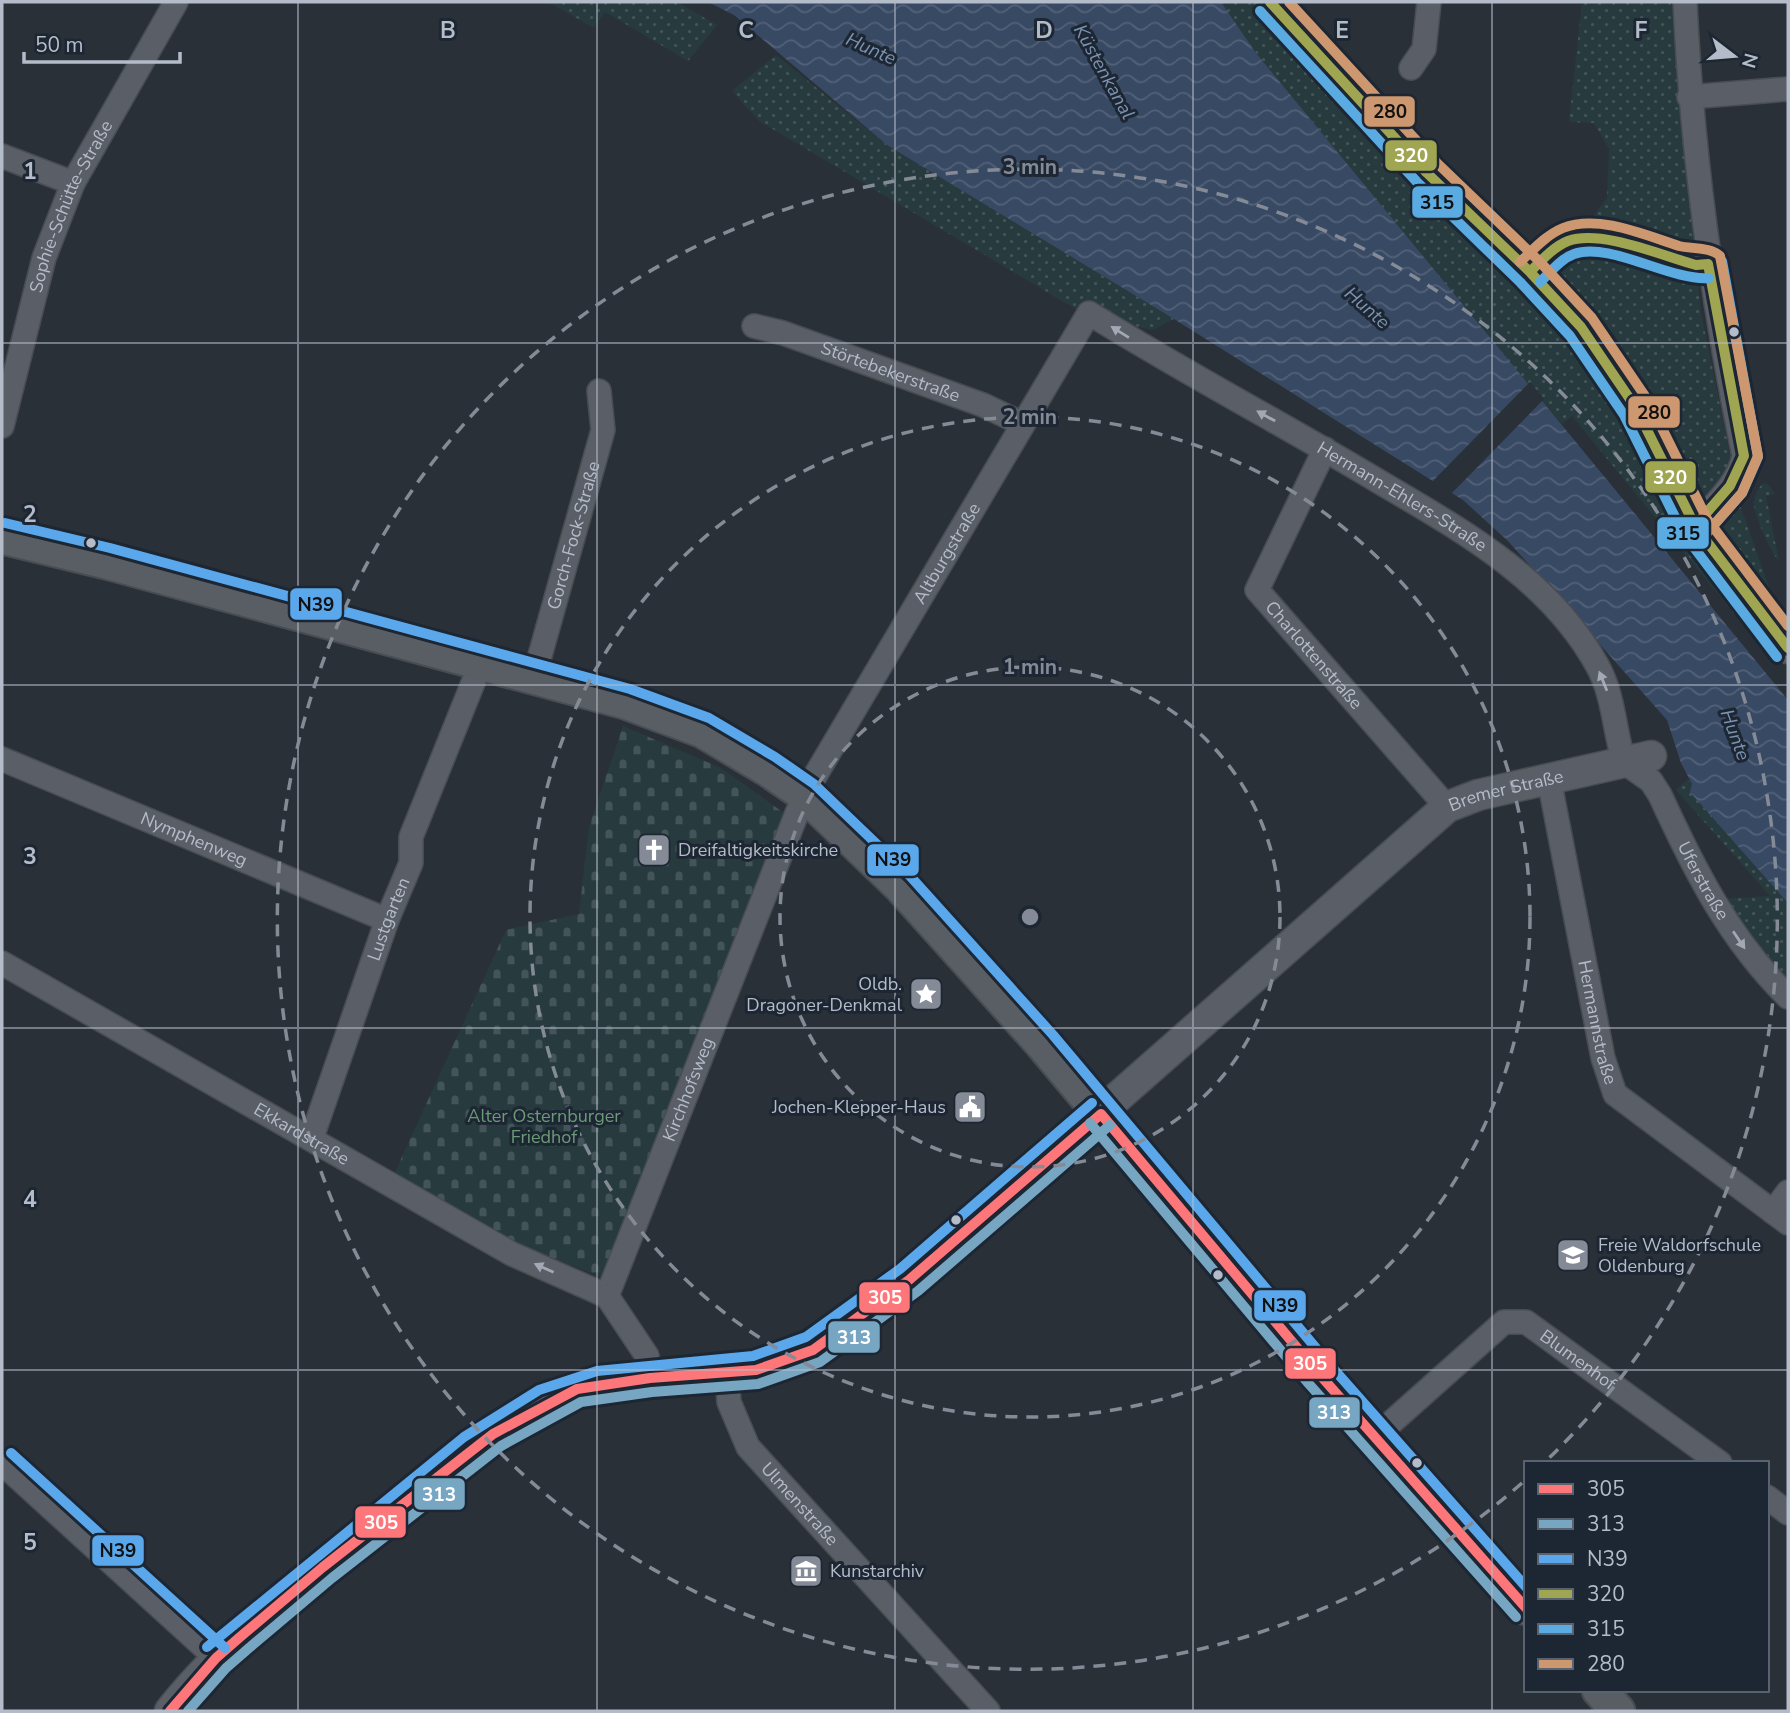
<svg xmlns="http://www.w3.org/2000/svg" width="1790" height="1713" font-family="'Nunito Sans',sans-serif">
	<style>
		.grass { fill: url(#grass-dots) }
		.cemetery { fill: url(#cemetery-stones) }
		.water { fill: url(#water-waves) }
		.pier { fill: #2a3038 }
		.lines { fill: none; stroke-linecap: round; stroke-linejoin: round }
		.minor-casing { stroke: #484c53; stroke-width: 26 }
		.tertiary-casing { stroke: #484c53; stroke-width: 33 }
		.secondary-casing { stroke: #484c53; stroke-width: 37 }
		.minor { stroke: #5a5e66; stroke-width: 23 }
		.tertiary { stroke: #5a5e66; stroke-width: 30 }
		.secondary { stroke: #595d64; stroke-width: 33 }
		.bus-1-casing { stroke: #1d2633; stroke-width: 16 }
		.bus-2-casing { stroke: #1d2633; stroke-width: 16 }
		.bus-3-casing { stroke: #1d2633; stroke-width: 16 }
		.bus-4-casing { stroke: #1d2633; stroke-width: 16 }
		.bus-5-casing { stroke: #1d2633; stroke-width: 16 }
		.bus-6-casing { stroke: #1d2633; stroke-width: 16 }
		.bus-1 { stroke: #fd7679; stroke-width: 10 }
		.bus-2 { stroke: #76a6c1; stroke-width: 10 }
		.bus-3 { stroke: #5aa8eb; stroke-width: 10 }
		.bus-4 { stroke: #a0a551; stroke-width: 10 }
		.bus-5 { stroke: #5aabe1; stroke-width: 10 }
		.bus-6 { stroke: #cd976f; stroke-width: 10 }
		.oneway { fill: #a2a9b5 }
		.grid { fill: none; stroke: #b4bcc9; stroke-width: 2; stroke-opacity: 0.55 }
		.ring { fill: none; stroke: #848b96; stroke-width: 3.5; stroke-dasharray: 12 9 }
		.bus-dot { fill: #b4bcc9; stroke: #1d2633; stroke-width: 2.5 }
		.labels { text-anchor: middle; dominant-baseline: central; stroke-width: 6; stroke-linejoin: round; paint-order: stroke }
		.street-label { font-size: 18px; fill: #b4bcc9; stroke: #1d2633 }
		.poi-label { font-size: 18px; fill: #b4bcc9; stroke: #1d2633; text-anchor: start }
		.park-label { font-size: 18px; fill: #6b9a76; stroke: #1d2633 }
		.water-label { font-size: 19px; font-style: italic; fill: #7c92b1; stroke: #1d2633 }
		.grid-label { font-size: 23px; text-anchor: middle; font-weight: bold; fill: #b4bcc9; stroke: #1d2633; stroke-width: 6; stroke-linejoin: round; paint-order: stroke }
		.centre { fill: #848b96; stroke: #1d2633; stroke-width: 3.5 }
		.ring-label { font-size: 21px; text-anchor: middle; font-weight: bold; fill: #848b96; stroke: #1d2633; stroke-width: 6; stroke-linejoin: round; paint-order: stroke }
		.line-badge { stroke: #1d2633; stroke-width: 2.5 }
		.badge-label { font-size: 19px; text-anchor: middle; font-weight: bold; fill: #fff }
		.pale-badge-label { font-size: 19px; text-anchor: middle; font-weight: bold; fill: #111 }
	</style>
	<defs>
		<pattern id="grass-dots" width="8" height="8" patternUnits="userSpaceOnUse" patternTransform="scale(1.75)"><rect width="8" height="8" fill="#273a3e"/><path d="M2 2h.1M6 6h.1" fill="none" stroke="#445559" stroke-width="1.8" stroke-linecap="round"/></pattern>
		<pattern id="cemetery-stones" width="16" height="16" patternUnits="userSpaceOnUse" patternTransform="scale(1.75)"><rect width="16" height="16" fill="#273a3e"/><path d="M2 7V4a2 2 0 0 1 4 0v3zM10 15v-3a2 2 0 0 1 4 0v3z" fill="#445559"/></pattern>
		<pattern id="water-waves" width="16" height="10" patternUnits="userSpaceOnUse" patternTransform="scale(1.75)"><rect width="16" height="10" fill="#384963"/><path d="M0 5q4-4 8 0t8 0" fill="none" stroke="#526178"/></pattern>
	</defs>
	<rect width="100%" height="100%" fill="#2a3038"/>
	<path class="grass" d="M548,2H677L717,25L688,61L605,12L594,28Z
		M1221,2H1256L1587,352L1617,392L1709,571L1785,656L1779,662L1772,660L1572,416L1562,424L1525,382L1256,53Z
		M1582,2H1676L1681,119L1701,312L1741,508L1775,604L1766,605L1722,545L1692,491L1643,384L1616,337L1527,243L1584,228L1607,198L1609,149L1594,123L1569,122Z
		M776,55L887,145L1174,319L1153,330L1086,315L759,121L732,91Z
		M1763,483L1769,485L1775,494L1766,496L1779,561C1772,555 1754,515 1754,504C1754,495 1758,489 1763,483Z
		M1688,779L1692,784L1691,792L1788,903V981L1743,936L1718,899L1770,896L1676,790Z"/>
	<path class="cemetery" d="M623,726L721,768L788,816L610,1280L514,1243L390,1183L506,930L579,914L589,827Z"/>
	<path class="water" d="M708,2H1221L1256,53L1788,700V903L1690,792L1692,784L1681,763L1667,720L1508,541L1463,500L1174,319L887,145L734,15Z"/>
	<path class="pier" d="M1530,382L1544,399L1449,496L1430,484Z"/>
	<g class="lines">
		<defs>
			<g id="minor">
				<path d="M1685,2C1692,156 1713,306 1744,456C1737,486 1714,504 1695,526"/>
				<path d="M1411,68L1424,49L1429,2"/>
				<path d="M1689,97L1788,89"/>
				<path d="M2,156L73,183"/>
				<path d="M1530,272C1542,261 1553,248 1568,241C1592,229 1668,258 1696,265L1708,264"/>
				<path id="s1" d="M754,326L783,333L983,405L1023,424"/>
				<path id="s2" d="M2,426L44,258L73,183L176,2"/>
				<path id="s3" d="M1325,449L1257,590L1447,807"/>
				<path id="s4" d="M534,677L603,430L599,391"/>
				<path id="s5" d="M2,759L387,920"/>
				<path id="s6" d="M1549,779L1603,1058L1615,1094L1788,1223"/>
				<path id="s7" d="M2,963L512,1254L607,1296"/>
				<path id="s8" d="M312,1137L387,920L411,863V837L481,663"/>
				<path d="M1773,1212L1788,1192"/>
				<path id="s9" d="M607,1296L797,813L815,776L1089,313C1182,371 1279,422 1373,478C1457,528 1548,576 1597,665C1614,695 1614,730 1624,762L1651,781L1660,795C1694,869 1729,939 1788,997"/>
				<path d="M607,1296L647,1356L650,1378"/>
				<path id="s10" d="M727,1372L729,1402L748,1447L988,1711"/>
				<path id="s11" d="M1375,1437L1504,1322H1526L1720,1463"/>
				<path d="M2,1463L216,1658"/>
				<path d="M1767,1497L1788,1513"/>
			</g>
			<g id="tertiary">
				<path d="M1270,2L1427,173L1530,272L1581,327L1636,408L1695,526L1757,611L1788,648"/>
				<path id="s12" d="M170,1711C229,1636 309,1578 384,1519C446,1469 519,1400 599,1385L756,1370L813,1350L842,1331L968,1229L1447,807L1478,795L1651,756"/>
			</g>
			<path id="secondary" d="M2,537L106,562L625,702L703,731L767,769L805,795L900,886L1042,1044L1320,1375L1526,1608
				M1599,1690L1618,1711"/>
		</defs>
		<use href="#minor" class="minor-casing"/>
		<use href="#tertiary" class="tertiary-casing"/>
		<use href="#secondary" class="secondary-casing"/>
		<use href="#minor" class="minor"/>
		<use href="#tertiary" class="tertiary"/>
		<use href="#secondary" class="secondary"/>
		<defs>
			<path id="bus-1" d="M1101,1114L1320,1375L1526,1608
				M170,1711L216,1658L240,1637L323,1567L493,1434L577,1389L650,1378L756,1370L813,1350L909,1280L1101,1114"/>
			<path id="bus-2" d="M1090,1123L1309,1384L1516,1617
				M188,1711L226,1668L249,1648L332,1578L501,1446L581,1402L652,1392L758,1384L820,1362L918,1291L1110,1125"/>
			<path id="bus-3" d="M5,523L110,548L630,689L709,718L775,757L814,784L910,876L1053,1035L1331,1366L1526,1587
				M11,1453L225,1648
				M207,1647L464,1437L539,1390L597,1371L753,1356L806,1337L900,1269L1092,1103"/>
			<path id="bus-4" d="M1270,2L1427,173L1530,272L1581,327L1636,408L1695,526L1788,648
				M1530,272C1541,261 1553,247 1568,241C1601,229 1663,256 1696,265L1708,264
				M1695,526L1730,486L1744,456L1708,264"/>
			<path id="bus-5" d="M1260,11L1417,182L1520,282L1570,336L1624,415L1683,533L1777,657
				M1540,282C1550,273 1560,259 1574,254C1609,241 1670,281 1709,278
				M1705,535L1742,493L1758,457L1722,261"/>
			<path id="bus-6" d="M1289,2L1437,163L1540,262L1592,318L1649,402L1707,519L1788,626
				M1520,262C1533,250 1546,235 1563,228C1598,214 1645,235 1679,246C1692,249 1711,247 1720,256L1758,456L1742,493L1705,535"/>
		</defs>
		<use href="#bus-1" class="bus-1-casing"/>
		<use href="#bus-2" class="bus-2-casing"/>
		<use href="#bus-3" class="bus-3-casing"/>
		<use href="#bus-4" class="bus-4-casing"/>
		<use href="#bus-5" class="bus-5-casing"/>
		<use href="#bus-6" class="bus-6-casing"/>
		<use href="#bus-1" class="bus-1"/>
		<use href="#bus-2" class="bus-2"/>
		<use href="#bus-3" class="bus-3"/>
		<use href="#bus-4" class="bus-4"/>
		<use href="#bus-5" class="bus-5"/>
		<use href="#bus-6" class="bus-6"/>
	</g>
	<defs><path id="oneway-solid" d="M-6-.8H1V-3.2L6.5 0L1 3.2V.8H-6Z" transform="scale(1.75)"/></defs>
	<g class="oneway">
		<use href="#oneway-solid" transform="translate(1120 332) rotate(-148)"/>
		<use href="#oneway-solid" transform="translate(1266 416) rotate(-151)"/>
		<use href="#oneway-solid" transform="translate(1603 681) rotate(-112)"/>
		<use href="#oneway-solid" transform="translate(1739 940) rotate(56)"/>
		<use href="#oneway-solid" transform="translate(544 1268) rotate(-156)"/>
	</g>
	<path class="grid" d="M298,2V1711M597,2V1711M895,2V1711M1193,2V1711M1492,2V1711M2,343H1788M2,685H1788M2,1028H1788M2,1370H1788"/>
	<g class="ring">
		<circle cx="1030" cy="917" r="250"/>
		<circle cx="1030" cy="917" r="500"/>
		<path d="M1522 1483A750 750 0 1 1 1546 1461"/>
	</g>
	<defs>
		<symbol id="church-square" viewBox="-11 -11 22 22"><rect x="-9" y="-9" width="18" height="18" rx="4" fill="#848b96" stroke="#1d2633"/><path d="M-1.2-6h2.4v3.5h3.3v2.4h-3.3V6h-2.4V-.1h-3.3v-2.4h3.3Z" fill="#fff"/></symbol>
		<symbol id="sight-square" viewBox="-11 -11 22 22"><rect x="-9" y="-9" width="18" height="18" rx="4" fill="#848b96" stroke="#1d2633"/><path d="M0-6L1.8-2.2L6-1.7L2.9 1.2L3.7 5.4L0 3.3L-3.7 5.4L-2.9 1.2L-6-1.7L-1.8-2.2Z" fill="#fff"/></symbol>
		<symbol id="civic-square" viewBox="-11 -11 22 22"><rect x="-9" y="-9" width="18" height="18" rx="4" fill="#848b96" stroke="#1d2633"/><path d="M-.6-6.5H3V-4.5H.6V-3L4-1V1h2V6H-6V1h2V-1L-.6-3ZM-1.2 2.5V6h2.4V2.5Z" fill="#fff"/></symbol>
		<symbol id="school-square" viewBox="-11 -11 22 22"><rect x="-9" y="-9" width="18" height="18" rx="4" fill="#848b96" stroke="#1d2633"/><path d="M0-5L7-2L0 1L-7-2ZM-4 1L0 2.5L4 1V4Q0 6-4 4Z" fill="#fff"/></symbol>
		<symbol id="museum-square" viewBox="-11 -11 22 22"><rect x="-9" y="-9" width="18" height="18" rx="4" fill="#848b96" stroke="#1d2633"/><path d="M0-6L6-3V-2H-6V-3ZM-5-1h2V3h-2ZM-1-1h2V3h-2ZM3-1h2V3H3ZM-6 4H6V6H-6Z" fill="#fff"/></symbol>
	</defs>
	<g fill-rule="evenodd">
		<use href="#church-square" x="635" y="831" width="38" height="38"/>
		<use href="#sight-square" x="907" y="975" width="38" height="38"/>
		<use href="#civic-square" x="951" y="1088" width="38" height="38"/>
		<use href="#school-square" x="1554" y="1236" width="38" height="38"/>
		<use href="#museum-square" x="787" y="1552" width="38" height="38"/>
	</g>
	<g class="bus-dot">
		<circle cx="1734" cy="332" r="6"/>
		<circle cx="91" cy="543" r="6"/>
		<circle cx="956" cy="1220" r="6"/>
		<circle cx="1218" cy="1275" r="6"/>
		<circle cx="1417" cy="1463" r="6"/>
	</g>
	<g class="labels">
		<g class="street-label">
			<text stroke="none"><textPath href="#s2" startOffset="231">Sophie-Schütte-Straße</textPath></text>
			<text stroke="none"><textPath href="#s1" startOffset="144">Störtebekerstraße</textPath></text>
			<text stroke="none"><textPath href="#s9" startOffset="1461">Hermann-Ehlers-Straße</textPath></text>
			<text stroke="none"><textPath href="#s4" startOffset="147">Gorch-Fock-Straße</textPath></text>
			<text stroke="none"><textPath href="#s9" startOffset="819">Altburgstraße</textPath></text>
			<text stroke="none"><textPath href="#s3" startOffset="243">Charlottenstraße</textPath></text>
			<text stroke="none"><textPath href="#s12" startOffset="1659">Bremer Straße</textPath></text>
			<text stroke="none"><textPath href="#s5" startOffset="208">Nymphenweg</textPath></text>
			<text stroke="none"><textPath href="#s9" startOffset="1969">Uferstraße</textPath></text>
			<text stroke="none"><textPath href="#s8" startOffset="231">Lustgarten</textPath></text>
			<text stroke="none"><textPath href="#s6" startOffset="248">Hermannstraße</textPath></text>
			<text stroke="none"><textPath href="#s9" startOffset="222">Kirchhofsweg</textPath></text>
			<text stroke="none"><textPath href="#s7" startOffset="345">Ekkardstraße</textPath></text>
			<text stroke="none"><textPath href="#s11" startOffset="259">Blumenhof</textPath></text>
			<text stroke="none"><textPath href="#s10" startOffset="156">Ulmenstraße</textPath></text>
		</g>
		<g class="poi-label">
			<text x="678" y="850">Dreifaltigkeitskirche</text>
			<text x="902" y="984" text-anchor="end">Oldb.<tspan x="902" dy="21">Dragoner-Denkmal</tspan></text>
			<text x="946" y="1107" text-anchor="end">Jochen-Klepper-Haus</text>
			<text x="1598" y="1245">Freie Waldorfschule<tspan x="1598" dy="21">Oldenburg</tspan></text>
			<text x="830" y="1571">Kunstarchiv</text>
		</g>
		<g class="park-label">
			<text x="544" y="1116">Alter Osternburger<tspan x="544" dy="21">Friedhof</tspan></text>
		</g>
		<g class="water-label">
			<text transform="translate(871 49) rotate(24)">Hunte</text>
			<text transform="translate(1104 72) rotate(61)">Küstenkanal</text>
			<text transform="translate(1367 308) rotate(41)">Hunte</text>
			<text transform="translate(1735 735) rotate(70)">Hunte</text>
		</g>
	</g>
	<g class="grid-label">
		<text x="448" y="38">B</text>
		<text x="746" y="38">C</text>
		<text x="1044" y="38">D</text>
		<text x="1342" y="38">E</text>
		<text x="1641" y="38">F</text>
		<text x="30" y="179">1</text>
		<text x="30" y="522">2</text>
		<text x="30" y="864">3</text>
		<text x="30" y="1207">4</text>
		<text x="30" y="1550">5</text>
	</g>
	<circle cx="1030" cy="917" r="10" class="centre"/>
	<g class="ring-label">
		<text x="1030" y="174">3 min</text>
		<text x="1030" y="424">2 min</text>
		<text x="1030" y="674">1 min</text>
	</g>
	<g class="line-badge">
		<rect x="1363" y="95" width="53" height="33" rx="7" fill="#cd976f"/>
		<rect x="1384" y="139" width="54" height="33" rx="7" fill="#a0a551"/>
		<rect x="1411" y="185" width="53" height="34" rx="7" fill="#5aabe1"/>
		<rect x="1627" y="395" width="54" height="34" rx="7" fill="#cd976f"/>
		<rect x="1644" y="460" width="53" height="34" rx="7" fill="#a0a551"/>
		<rect x="1656" y="516" width="54" height="34" rx="7" fill="#5aabe1"/>
		<rect x="289" y="587" width="54" height="34" rx="7" fill="#5aa8eb"/>
		<rect x="866" y="843" width="54" height="34" rx="7" fill="#5aa8eb"/>
		<rect x="858" y="1281" width="53" height="33" rx="7" fill="#fd7679"/>
		<rect x="1253" y="1289" width="54" height="33" rx="7" fill="#5aa8eb"/>
		<rect x="827" y="1320" width="54" height="34" rx="7" fill="#76a6c1"/>
		<rect x="1284" y="1347" width="53" height="33" rx="7" fill="#fd7679"/>
		<rect x="1308" y="1396" width="53" height="33" rx="7" fill="#76a6c1"/>
		<rect x="413" y="1477" width="53" height="34" rx="7" fill="#76a6c1"/>
		<rect x="354" y="1505" width="53" height="34" rx="7" fill="#fd7679"/>
		<rect x="91" y="1534" width="54" height="33" rx="7" fill="#5aa8eb"/>
	</g>
	<g class="badge-label">
		<text x="1411" y="162">320</text>
		<text x="1670" y="484">320</text>
		<text x="885" y="1304">305</text>
		<text x="854" y="1344">313</text>
		<text x="1310" y="1370">305</text>
		<text x="1334" y="1419">313</text>
		<text x="439" y="1501">313</text>
		<text x="381" y="1529">305</text>
	</g>
	<g class="pale-badge-label">
		<text x="1390" y="118">280</text>
		<text x="1437" y="209">315</text>
		<text x="1654" y="419">280</text>
		<text x="1683" y="540">315</text>
		<text x="316" y="611">N39</text>
		<text x="893" y="866">N39</text>
		<text x="1280" y="1312">N39</text>
		<text x="118" y="1557">N39</text>
	</g>
	<rect width="1790" height="1713" fill="none" stroke="#b4bcc9" stroke-width="7"/>
	<rect x="1524" y="1461" width="245" height="231" fill="#1d2633" stroke="#59626f" stroke-width="2"/>
	<rect x="1538" y="1484" width="35" height="10" fill="#fd7679" stroke="#59626f" stroke-width="2"/>
	<text x="1587" y="1496" font-size="21" fill="#b4bcc9">305</text>
	<rect x="1538" y="1519" width="35" height="10" fill="#76a6c1" stroke="#59626f" stroke-width="2"/>
	<text x="1587" y="1531" font-size="21" fill="#b4bcc9">313</text>
	<rect x="1538" y="1554" width="35" height="10" fill="#5aa8eb" stroke="#59626f" stroke-width="2"/>
	<text x="1587" y="1566" font-size="21" fill="#b4bcc9">N39</text>
	<rect x="1538" y="1589" width="35" height="10" fill="#a0a551" stroke="#59626f" stroke-width="2"/>
	<text x="1587" y="1601" font-size="21" fill="#b4bcc9">320</text>
	<rect x="1538" y="1624" width="35" height="10" fill="#5aabe1" stroke="#59626f" stroke-width="2"/>
	<text x="1587" y="1636" font-size="21" fill="#b4bcc9">315</text>
	<rect x="1538" y="1659" width="35" height="10" fill="#cd976f" stroke="#59626f" stroke-width="2"/>
	<text x="1587" y="1671" font-size="21" fill="#b4bcc9">280</text>
	<g transform="translate(1734 56) rotate(106)" stroke="#1d2633" stroke-width="5" paint-order="stroke">
	<path d="M0-5L12 26L0 18L-12 26Z" fill="#b4bcc9"/>
	<text y="-10" font-size="19" font-weight="bold" text-anchor="middle" fill="#b4bcc9">N</text>
	</g>
	<path d="M24 52v10h156v-10" fill="none" stroke="#b4bcc9" stroke-width="3.5"/>
	<text x="35" y="52" font-size="21" fill="#b4bcc9" stroke="#1d2633" stroke-width="5" paint-order="stroke">50 m</text>
</svg>
